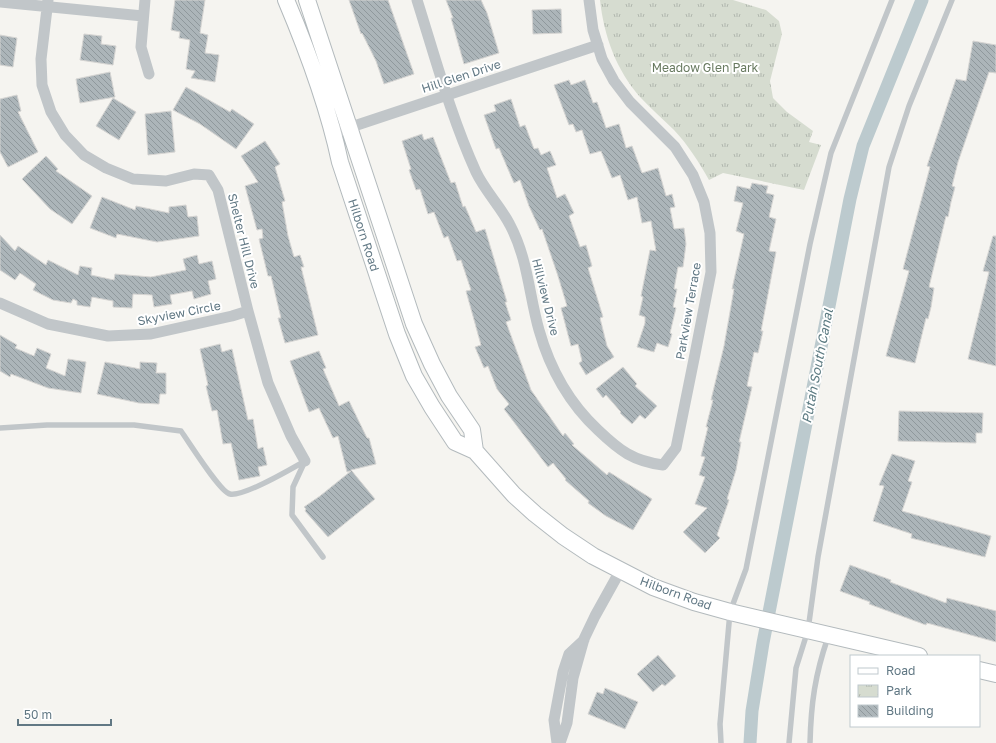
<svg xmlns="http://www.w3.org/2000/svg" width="996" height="743" font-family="'Golos Text',sans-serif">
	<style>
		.park { fill: url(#park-tufts) }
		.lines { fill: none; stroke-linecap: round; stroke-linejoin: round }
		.canal { stroke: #bccace; stroke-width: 13 }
		.building { fill: url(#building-back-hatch); stroke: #d6d5d3 }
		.secondary-casing { stroke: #b3babd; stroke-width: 18 }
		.lane { stroke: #c1c6c9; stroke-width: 5.5 }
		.street { stroke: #c1c6c9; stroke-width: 11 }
		.secondary { stroke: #fff; stroke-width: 16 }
		.labels { text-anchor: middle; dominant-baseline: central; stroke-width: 4; stroke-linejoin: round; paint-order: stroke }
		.park-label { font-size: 12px; fill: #687a60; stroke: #fff }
		.street-label { font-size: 12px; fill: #617884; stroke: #fff }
		.water-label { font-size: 13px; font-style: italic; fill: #5c7b82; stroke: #fff }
	</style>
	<defs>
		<pattern id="park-tufts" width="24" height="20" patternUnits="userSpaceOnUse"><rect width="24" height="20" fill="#d6dcd0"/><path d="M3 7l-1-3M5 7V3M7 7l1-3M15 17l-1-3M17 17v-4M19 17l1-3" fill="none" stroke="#b1b7ae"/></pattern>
		<pattern id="building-back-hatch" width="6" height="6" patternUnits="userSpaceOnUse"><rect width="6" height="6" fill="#acb5b9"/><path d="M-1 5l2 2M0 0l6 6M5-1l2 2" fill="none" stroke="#8f989c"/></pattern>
	</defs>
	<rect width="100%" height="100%" fill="#f5f4f0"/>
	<path class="park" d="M600,0H733L766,10L779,21L782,34L770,81L773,98L787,112L813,131L809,142L821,145L804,190L723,173L709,180C699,162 688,145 674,130C663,119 651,109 641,98C616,70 604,36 600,0Z"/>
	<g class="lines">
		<path class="canal" d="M750,743L752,711L763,643L850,199L863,146L922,0"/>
	</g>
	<path class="building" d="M175,0H205L200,33L208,35L205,53L219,55L215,82L191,78L195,71L186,69L190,40L179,38L180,32L171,30Z
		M349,0H388L414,74L384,84L376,61L362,33L361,34Z
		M446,0H481L487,13L499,53L464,64L451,18H453Z
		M561,9L562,33L533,34L532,10Z
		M84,34L102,36L101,44L116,46L113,65L80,60Z
		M0,35L17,38L13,67L0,65Z
		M973,41L996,45V73L989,72L958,162L952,186L955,187L951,202L948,217L946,216L929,287L934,288L931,307L928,319L926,318L915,363L886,356L909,271L903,269L930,167L927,166L956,79L966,81Z
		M110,72L115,97L80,103L76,79Z
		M569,80L571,85L585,80L593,103L597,102L606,128L619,124L626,148L632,146L642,173L658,168L666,196L672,194L675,207L670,208L674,229L684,228L686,244L683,267H678L674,289H677L673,307L676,308L670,333L672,334L668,347L657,343L654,352L637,347L645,323V317L639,315L643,297L641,296L650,250L656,251L651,221L642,223L637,197L628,200L620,175L612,178L601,151L590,154L582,130L576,132L573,124L569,125L554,85Z
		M186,87L230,112L232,109L254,124L236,149L200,124L173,110Z
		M17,95L21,111L18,112L38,152L8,167L0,152V99Z
		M113,98L136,112L119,140L96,126Z
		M511,99L520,127L525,125L534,149L538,148L541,155L550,151L556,165L547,168L557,198L565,194L574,213L569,216L580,247L586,245L592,266L588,268L603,317L600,318L607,346L614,357L586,375L579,363L582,361L578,344L571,346L561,308L567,306L558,276L542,229L540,230L529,206L520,180L514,183L499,148L496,149L484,115L496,111L494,105Z
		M171,111L175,152L148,155L145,114Z
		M422,134L424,140L433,137L451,183L455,182L463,207L465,206L476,232L485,229L507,302H505L511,320L506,322L531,390L563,436L565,433L574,444L572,445L607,475L609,472L652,499L633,530L606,516L588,503L589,501L565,480L566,479L553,463L548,467L504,409L509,404L497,389L488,366L484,368L475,347L481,345L466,291L471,290L461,260L457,261L448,236L444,238L434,212L428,214L420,189L416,190L409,170L411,169L402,141Z
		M265,141L280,164L275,167L285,201L282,202L288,236L294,257L300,255L304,267H301L318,335L285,343L278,318H281L271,276H268L259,239L263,238L262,229L257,230L245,186L258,182L241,156Z
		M46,156L58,169L56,171L92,196L72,224L50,209L22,179Z
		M752,183L768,186L766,193L774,195L769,217L776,219L769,251L776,252L761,331H763L758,353L754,352L747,386L752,387L739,442H741L736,470L727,499L729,500L717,535L720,538L705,553L683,532L707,508L695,504L705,477L699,475L705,457L701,456L708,427H706L713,400H711L724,346L734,289H732L744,234L736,231L743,203L734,201L737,186L750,189Z
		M102,197L135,210L136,206L169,213V207L186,205L188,217L197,216L199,236L157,242L117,234L116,238L90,228Z
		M0,235L15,251L18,246L46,265L48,260L78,275L80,266L92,268L91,275L114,280L115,274L151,277L186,270L183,259L197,255L199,264L212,261L216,279L208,281L211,294L194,299L192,291L170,295L172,304L154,307L152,295L133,294L132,308L113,307V301L92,297L90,307L77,305V301L73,299L71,303L53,300L33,290L36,284L20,273L15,280L0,270Z
		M993,236H996V366L968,359L989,272L983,271Z
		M0,335L17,345L15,348L34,356L37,348L51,354L46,368L65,376L68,359L86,362L81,393L48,388L11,374L10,377L0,371Z
		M220,344L222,352L232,349L248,420L253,419L258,449L263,447L267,465L258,467L260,476L239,480L231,443L223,444L217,410L212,411L206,386L208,385L200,349Z
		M319,351L326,368L323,369L339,406L349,401L367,438H369L376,464L351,470L375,499L328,537L305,511L306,509L304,507L320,496L351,471L347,472L338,436L333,438L319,408L309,412L290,361Z
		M105,362L140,369V362L157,363L156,373H166V394H160L159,404L139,403L97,394Z
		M623,367L637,384L635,386L657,406L645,419L640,415L632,424L620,413L621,412L606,395L603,398L596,389Z
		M899,411L983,413L982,433H976V443L898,441Z
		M892,454L915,461L908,481L912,482L902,511L991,536L985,557L911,538L912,534L873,521L884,486L879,485Z
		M850,565L891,580L890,582L946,603L947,598L996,611V642L927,623L926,625L869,604L870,602L840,591Z
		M658,655L676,676L665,686L662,684L653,692L637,674Z
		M605,688L638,702L625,729L588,714L597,692L603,694Z"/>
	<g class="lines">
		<defs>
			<path id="secondary" d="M286,0C308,52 328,106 340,162L397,334L414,376L432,407L455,442L475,451L514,495L535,514L563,536L593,556L653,587L694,602L730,612L919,656
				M307,0L414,324L432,364L449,396L472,430L475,451
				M979,670L996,674"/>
		</defs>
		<use href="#secondary" class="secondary-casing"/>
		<path class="lane" d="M0,428L47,425H134L181,431C189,442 220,492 230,494C244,497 291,469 305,461L293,487L292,515L323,557
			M721,743L720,724L730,612L746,569L810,244L831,153L892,0
			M789,743L796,668L808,630L818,557L889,167L909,106L952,0
			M810,743C811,703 815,675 828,637"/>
		<path class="street" d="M48,0L41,59L42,85L51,112L65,135L84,155L106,168L133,179L166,181L194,174L209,175L218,190L248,311L268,383L291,436L305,461
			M145,0L141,47L149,74
			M417,0C435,57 451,117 476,172C485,191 501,207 510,225C528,259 529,295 539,330C550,369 569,403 598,430C620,451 633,461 663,465L676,448L695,354L711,272L710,233L704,202L693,175L675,147L630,102L614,81L602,59L593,30L589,0
			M0,2L143,16
			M333,133L598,45
			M0,303L48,324L108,336L151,334L232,316L248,311
			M557,743L554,720L563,672L569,654L584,640
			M560,743L567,723L573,678L584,639L595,616L620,571"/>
		<use href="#secondary" class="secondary"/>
	</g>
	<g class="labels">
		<g class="park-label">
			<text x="705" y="67">Meadow Glen Park</text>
		</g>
		<g class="street-label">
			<text transform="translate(461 76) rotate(-18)">Hill Glen Drive</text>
			<text transform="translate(364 235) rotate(72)">Hilborn Road</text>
			<text transform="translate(244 241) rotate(76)">Shelter Hill Drive</text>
			<text transform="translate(546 297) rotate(76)">Hillview Drive</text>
			<text transform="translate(688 311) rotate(-80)">Parkview Terrace</text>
			<text transform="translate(179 313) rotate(-11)">Skyview Circle</text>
			<text transform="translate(676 593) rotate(20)">Hilborn Road</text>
		</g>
		<g class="water-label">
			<text transform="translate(817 366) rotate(-79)">Putah South Canal</text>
		</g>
	</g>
	<rect x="850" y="655" width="130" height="72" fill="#ffffff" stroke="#c0c9ce"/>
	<rect x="858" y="668" width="20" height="6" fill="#ffffff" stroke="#c0c9ce"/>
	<text x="886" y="675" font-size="12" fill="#617884">Road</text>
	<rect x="858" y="685" width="20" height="12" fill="url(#park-tufts)" stroke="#c0c9ce"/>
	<text x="886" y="695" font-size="12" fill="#617884">Park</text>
	<rect x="858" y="705" width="20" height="12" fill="url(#building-back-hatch)" stroke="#c0c9ce"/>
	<text x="886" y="715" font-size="12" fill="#617884">Building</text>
	<path d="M18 719v6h93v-6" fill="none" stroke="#617884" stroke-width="2"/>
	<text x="24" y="719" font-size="12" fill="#617884" stroke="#ffffff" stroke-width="3" paint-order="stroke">50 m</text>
</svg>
